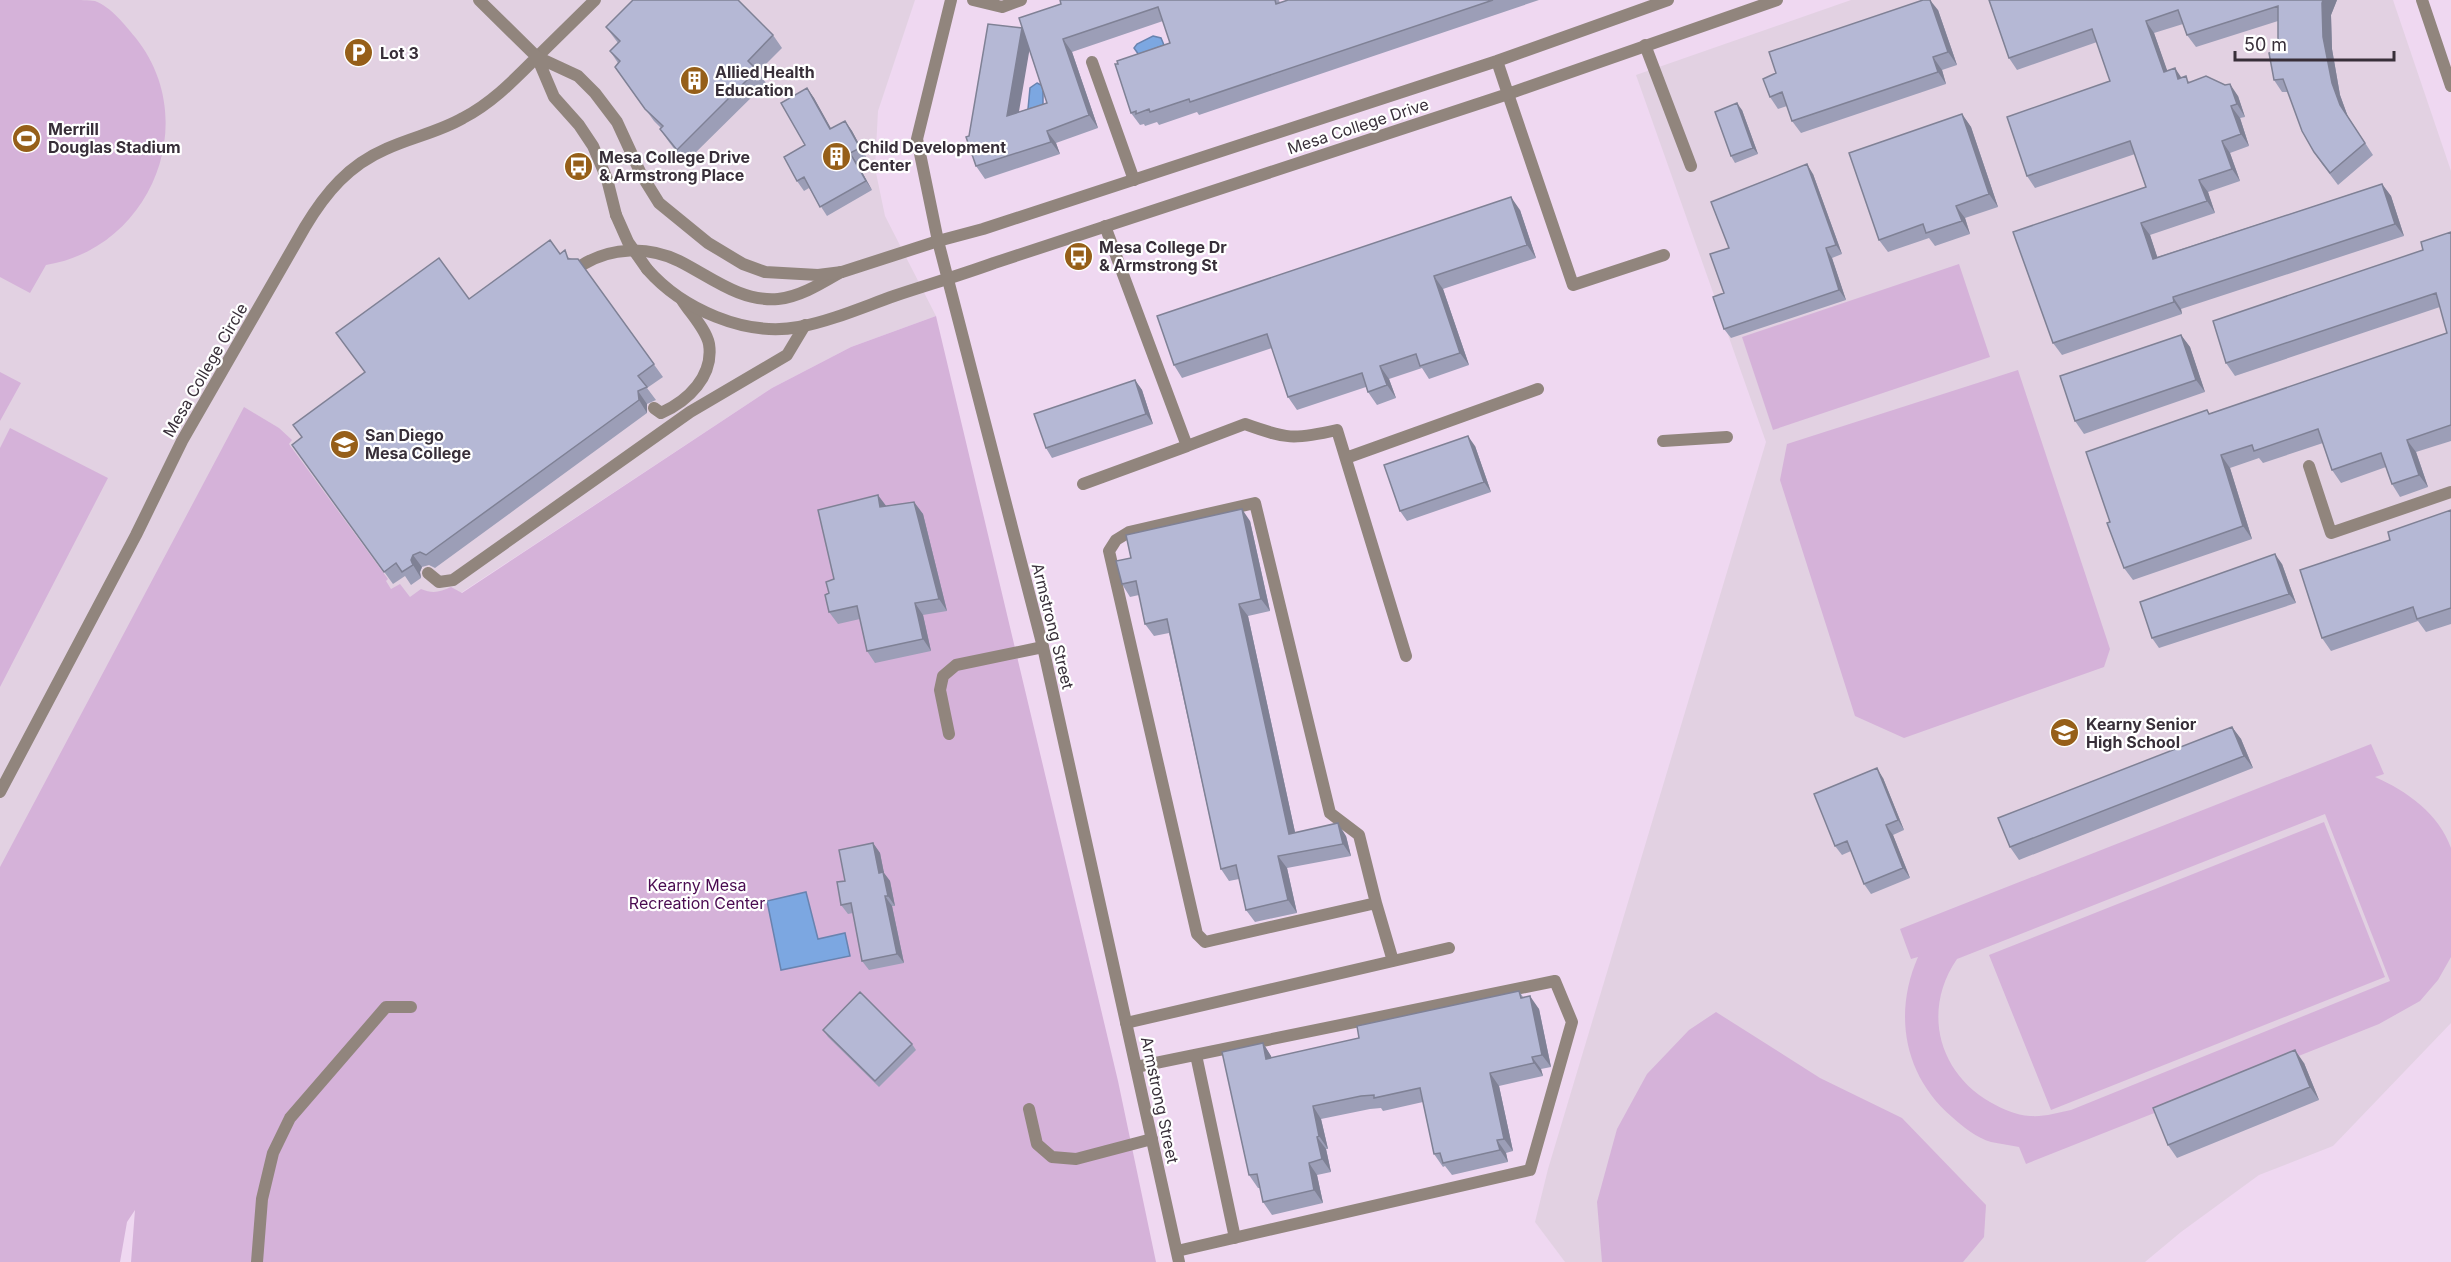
<svg xmlns="http://www.w3.org/2000/svg" width="2451" height="1262" font-family="Inter,sans-serif">
	<style>
		.education { fill: #e2d1e2 }
		.green { fill: #d5b2d9; fill-rule: evenodd }
		.water { fill: #7ca7e1; stroke: #6883af; stroke-width: 1.5 }
		.lines { fill: none; stroke-linecap: round; stroke-linejoin: round }
		.service { stroke: #91857d; stroke-width: 12 }
		.minor { stroke: #91857d; stroke-width: 12 }
		.tertiary { stroke: #91857d; stroke-width: 12 }
		.tertiary-bridge { stroke: #91857d; stroke-width: 12 }
		.wall { fill: #9c9eb7; fill-rule: evenodd }
		.shaded-wall { fill: #7f8195 }
		.building { fill: #b5b8d5; stroke: #7f8195; stroke-width: 1.5 }
		.labels { text-anchor: middle; dominant-baseline: central; stroke-width: 4.5; stroke-linejoin: round; paint-order: stroke }
		.poi-label { font-size: 16px; font-weight: bold; fill: #382f39; stroke: #fff; text-anchor: start }
		.street-label { font-size: 16px; fill: #382f39; stroke: #fff }
		.park-label { font-size: 16px; fill: #4a0b51; stroke: #fff }
	</style>
	<rect width="100%" height="100%" fill="#efd8f1"/>
	<path class="education" d="M0,0H915L878,111L875,168L885,216L936,316L851,347L772,388L432,612L0,908Z
		M1851,0H2393L2451,171V1023L2333,1146L2259,1175L2181,1232L2145,1262H1565L1535,1222L1548,1169L1766,442L1636,75Z"/>
	<path class="green" d="M0,0C24,0 49,0 73,0C79,0 89,0 95,1C111,7 125,25 135,37C203,121 151,248 46,265L30,293L0,277Z
		M1959,264L1990,357L1773,430L1742,337Z
		M936,316L1118,1081L1156,1262H131L135,1210L127,1222L120,1262H0V867L244,407L279,428L292,440L289,444L388,579L386,581L391,589L400,584L410,597L421,589C433,594 440,592 451,587L462,593L772,388L851,347Z
		M2018,370L2110,649L2104,667L1904,738L1855,716L1780,480L1787,444Z
		M0,372L21,383L0,421Z
		M10,428L108,478L0,687V448Z
		M2371,744L2384,774L2375,777C2407,791 2439,814 2451,848V957L2438,980L2420,1001L2379,1024L2026,1164L2019,1147C2010,1145 2000,1144 1991,1142C1977,1138 1963,1127 1952,1117C1904,1076 1893,1014 1918,957L1911,959L1900,929ZM2325,814L2390,981L2071,1110C2057,1113 2044,1117 2030,1116C2016,1115 2002,1109 1990,1102C1938,1072 1922,1010 1957,959Z
		M2324,822L2385,977L2051,1110L1989,955Z
		M1716,1012L1820,1078L1902,1118L1986,1205L1984,1237L1963,1262H1602L1597,1202L1617,1129L1647,1074L1689,1030Z"/>
	<path class="water" d="M1153,36L1161,38L1164,45L1139,55L1134,48L1137,44Z
		M1037,83L1043,86V106L1028,109L1030,88Z
		M806,892L818,939L845,933L850,956L781,970L767,901Z"/>
	<g class="lines">
		<path class="service" d="M973,0L1002,7L1021,0
			M1645,45L1691,166
			M1092,62L1134,180
			M1508,94L1573,285L1664,255
			M582,265C611,247 648,246 679,261C711,277 740,302 778,299C800,297 822,283 841,272
			M654,408L661,413C688,401 714,376 709,344C706,329 690,313 682,300
			M1663,441L1727,437
			M1187,446L1245,424C1287,439 1293,440 1337,430L1406,656
			M1346,458L1538,389
			M2309,466L2331,533L2451,492
			M1083,484L1187,446L1105,226
			M428,573L439,582L453,580L690,412L787,355L805,325
			M949,734L940,690L943,676L956,665L1043,647
			M1376,903L1359,835L1330,813L1255,503L1129,532L1116,540L1109,551L1197,934L1205,942L1376,903L1393,961
			M1126,1023L1449,948
			M1196,1055L1235,1238
			M1136,1067L1555,981L1572,1022L1530,1170L1177,1251
			M1029,1109L1037,1144L1052,1157L1076,1159L1152,1139
			M257,1262L262,1199L273,1153L290,1118L386,1007H411"/>
		<path class="minor" d="M2422,0L2451,86
			M537,57L595,0"/>
		<path class="tertiary" d="M479,0L537,57L578,76L595,93L617,122L641,174L659,203L708,243L743,264L765,272L818,275L842,272L938,241L983,229L1497,61L1668,0
			M951,0L917,139L938,241L1043,647L1179,1262
			M537,57L554,97L579,125L593,146L607,179L616,215
			M1497,61L1508,94
			M647,269C682,309 745,337 799,327C831,321 863,307 894,296C927,285 961,275 994,263L1508,94L1777,0
			M0,792L136,535L182,441L305,227C326,192 349,165 386,149C412,137 439,132 463,118C492,103 514,80 537,57"/>
		<path class="tertiary-bridge" d="M616,215L628,242L647,269"/>
	</g>
	<path class="wall" d="M1060,0H1279L1280,3L1288,0H1539L1199,115L1197,112L1159,125L1157,122L1145,126L1144,124L1140,125L1131,113L1170,43L1163,21L1072,52L1098,128L1056,143L1060,154L985,179L976,166L969,136L1022,28L1061,4ZM1029,49L1047,103L1018,112Z
		M1989,0H2337L2331,15L2332,49L2340,95L2348,117L2373,155L2338,185L2322,164L2314,152L2288,92H2282L2274,80L2278,51V21L2196,47L2187,35L2183,24L2154,33L2167,71L2190,82L2238,96L2245,117L2240,118L2249,146L2230,153L2240,181L2208,192L2215,213L2150,235L2157,257L2382,184L2391,196L2404,236L2181,309L2182,314L2062,355L2053,343L2146,187L2135,154L2035,188L2027,176L2110,81L2097,42L2017,70L2009,58Z
		M1938,10L1957,65L1942,70L1946,84L1801,133L1792,121L1787,106L1778,109L1770,97Z
		M606,27L773,35L782,48L758,72L766,83L685,163L669,142L660,129L661,128L654,121L615,67L618,63L610,51L618,43Z
		M807,88L814,98L831,129L845,121L852,131L866,157L857,163L872,190L827,216L809,188L804,191L797,181L805,145Z
		M1742,110L1758,154L1735,163L1731,156Z
		M1962,114L1971,127L1998,207L1965,218L1970,234L1935,246L1929,238L1888,252L1879,240Z
		M1813,174L1842,254L1832,258L1846,300L1731,338L1724,329L1729,248Z
		M1520,210L1536,258L1443,289L1469,365L1429,379L1422,368L1389,379L1396,398L1377,405L1368,392L1366,387L1297,410L1288,397L1272,348L1182,378L1174,365Z
		M2451,232V441L2416,452L2428,487L2400,497L2392,484L2386,467L2341,483L2332,470L2323,443L2263,463L2259,458L2230,468L2252,539L2133,580L2124,568L2110,522L2210,414L2447,333L2440,307L2235,376L2226,363L2423,250Z
		M560,254L572,259H578L663,377L647,388L656,400L647,404V413L435,568L429,565L422,567L420,572L421,578L411,585L405,576L393,584L292,445L301,438L365,373L469,299Z
		M2181,335L2190,347L2205,392L2084,434L2075,421Z
		M1135,380L1142,390L1153,424L1052,458L1046,448Z
		M1475,446L1491,492L1407,521L1400,511Z
		M914,502L923,514L947,611L923,615L931,651L875,663L867,651L860,619L838,624L829,612L834,579L886,506Z
		M2451,510V624L2426,632L2418,621L2331,651L2322,638L2390,540Z
		M1250,521L1270,611L1248,616L1295,832L1346,836L1351,856L1287,868L1297,913L1255,922L1246,910L1239,879L1229,881L1221,869L1169,633L1154,636L1145,624L1139,595L1130,597L1122,584L1131,558Z
		M2282,564L2296,603L2159,648L2152,638Z
		M2232,727L2241,739L2253,768L2019,860L2010,847Z
		M1883,778L1904,830L1893,835L1910,878L1871,894L1864,884L1851,851L1842,855L1835,846Z
		M873,843L880,853L884,873L890,881L895,906H892L904,963L869,970L862,961L853,913L848,914L841,905L845,881Z
		M1519,991L1523,997L1539,1009L1551,1067L1541,1069L1543,1076L1499,1086L1513,1151L1506,1153L1508,1162L1452,1175L1445,1166L1443,1167L1434,1154L1423,1102L1383,1111L1381,1108L1370,1109L1321,1119L1328,1149H1326L1331,1172L1317,1175L1323,1203L1272,1215L1263,1202L1260,1188H1258L1249,1175L1263,1043L1272,1058L1359,1038Z
		M823,1030L912,1044L916,1050L879,1087L828,1037Z
		M2304,1063L2319,1100L2177,1158L2168,1145Z"/>
	<path class="shaded-wall" d="M1930,0L1938,10L1957,65L1948,52Z
		M2323,0H2337L2331,15L2332,49L2340,95L2348,117L2373,155L2340,105L2332,83L2323,37L2322,3Z
		M2146,21L2154,33L2172,84L2164,72Z
		M1022,28L1031,41L1016,129L1007,116Z
		M1063,39L1072,52L1098,128L1089,115Z
		M1933,57L1942,70L1946,84L1938,72Z
		M2175,68L2183,80L2178,79Z
		M2230,84L2238,96L2245,117L2237,104Z
		M807,88L814,98L837,139L830,129Z
		M1737,103L1742,110L1758,154L1753,148Z
		M2231,106L2240,118L2249,146L2241,134Z
		M1962,114L1971,127L1998,207L1989,194Z
		M845,121L852,131L866,157L860,148Z
		M1047,131L1056,143L1060,154L1051,142Z
		M2222,141L2230,153L2240,181L2232,169Z
		M850,153L857,163L872,190L866,181Z
		M1807,164L1813,174L1842,254L1836,245Z
		M2199,180L2208,192L2215,213L2207,201Z
		M2382,184L2391,196L2404,236L2395,224Z
		M1511,197L1520,210L1536,258L1527,245Z
		M1956,206L1965,218L1970,234L1962,221Z
		M2141,223L2150,235L2162,271L2153,259Z
		M1826,248L1832,258L1846,300L1839,290Z
		M1434,276L1443,289L1469,365L1460,353Z
		M2173,297L2181,309L2182,314L2174,302Z
		M2181,335L2190,347L2205,392L2196,380Z
		M1380,366L1389,379L1396,398L1387,385Z
		M1135,380L1142,390L1153,424L1146,414Z
		M638,391L647,404V413L639,400Z
		M1468,436L1475,446L1491,492L1484,482Z
		M2407,440L2416,452L2428,487L2419,475Z
		M2221,455L2230,468L2252,539L2243,526Z
		M878,495L887,507H880Z
		M914,502L923,514L947,611L939,599Z
		M1242,509L1250,521L1270,611L1261,599Z
		M2275,554L2282,564L2296,603L2289,594Z
		M413,555L422,567L420,572L421,578L413,565L411,560Z
		M915,603L923,615L931,651L923,639Z
		M1239,604L1248,616L1298,846L1289,834Z
		M2232,727L2241,739L2253,768L2244,756Z
		M1877,768L1883,778L1904,830L1898,820Z
		M1338,823L1346,836L1351,856L1343,844Z
		M1886,825L1893,835L1910,878L1903,868Z
		M873,843L880,853L884,873L890,881L895,906L888,896L879,873Z
		M1278,856L1287,868L1297,913L1288,900Z
		M885,896L892,906L904,963L897,954Z
		M1530,996L1539,1009L1551,1067L1542,1055Z
		M1263,1043L1271,1056L1275,1072L1266,1059Z
		M2295,1050L2304,1063L2319,1100L2310,1087Z
		M1532,1057L1541,1069L1543,1076L1534,1063Z
		M1490,1073L1499,1086L1513,1151L1504,1139Z
		M1313,1106L1321,1119L1328,1149L1319,1136Z
		M1317,1137L1326,1149L1331,1172L1322,1159Z
		M1497,1140L1506,1153L1508,1162L1500,1150Z
		M1309,1163L1317,1175L1323,1203L1314,1190Z"/>
	<path class="building" d="M633,0H738L773,35L748,61L757,70L677,150L660,129L663,126L645,109L615,67L620,61L610,51L620,41L606,27Z
		M1060,0H1275L1276,4L1288,0H1493L1190,102L1189,99L1150,112L1149,109L1136,114V111L1131,113L1115,64H1118L1117,61L1170,43L1158,7L1063,39L1089,115L1047,131L1051,142L976,166L966,137L969,136L988,24L1022,28L1007,116L1047,103L1019,18L1061,4Z
		M1923,0H1930L1948,52L1933,57L1938,72L1792,121L1782,92L1770,97L1763,79L1776,73L1769,52Z
		M1989,0H2323L2322,3L2323,37L2332,83L2340,105L2365,143L2330,173L2314,152L2302,131L2283,79L2274,80L2269,53L2278,51V6L2187,35L2178,10L2146,21L2164,72L2175,68L2178,79L2186,76L2188,83L2206,76L2225,85L2230,84L2237,104L2231,106L2241,134L2222,141L2232,169L2199,180L2207,201L2141,223L2153,259L2382,184L2395,224L2173,297L2174,302L2053,343L2013,232L2146,187L2130,141L2027,176L2007,117L2110,81L2092,29L2009,58Z
		M807,88L830,129L845,121L860,148L850,153L866,181L820,207L804,177L797,181L784,157L805,145L781,103Z
		M1737,103L1753,148L1731,156L1715,112Z
		M1962,114L1989,194L1956,206L1962,221L1926,233L1923,224L1879,240L1849,153Z
		M1807,164L1836,245L1826,248L1839,290L1724,329L1713,297L1724,293L1710,254L1729,248L1711,202Z
		M1511,197L1527,245L1434,276L1460,353L1420,366L1416,354L1380,366L1387,385L1368,392L1362,373L1288,397L1267,334L1174,365L1157,316Z
		M2451,232V425L2407,440L2419,475L2392,484L2381,453L2332,470L2318,429L2254,451L2252,445L2221,455L2243,526L2124,568L2107,523L2110,522L2086,452L2207,410L2209,414L2447,333L2436,293L2226,363L2213,321L2423,250L2421,242Z
		M550,240L560,254L565,250L568,259H578L654,364L638,376L647,387L638,391L639,400L426,555L420,552L413,555L411,560L413,565L402,572L396,563L384,572L292,445L302,437L293,425L365,372L336,333L439,258L469,299Z
		M2181,335L2196,380L2075,421L2060,376Z
		M1135,380L1146,414L1046,448L1034,414Z
		M1468,436L1484,482L1400,511L1384,465Z
		M878,495L880,507L914,502L939,599L915,603L923,639L867,651L857,606L829,612L825,595L829,593L826,582L834,579L818,510Z
		M1242,509L1261,599L1239,604L1289,834L1338,823L1343,844L1278,856L1288,900L1246,910L1236,865L1221,869L1167,619L1145,624L1136,581L1122,584L1116,561L1131,558L1126,535Z
		M2451,510V608L2417,619L2413,607L2322,638L2300,570L2390,540L2388,532Z
		M2275,554L2289,594L2152,638L2140,602Z
		M2232,727L2244,756L2010,847L1998,818Z
		M1877,768L1898,820L1886,825L1903,868L1864,884L1847,841L1835,846L1814,794Z
		M873,843L879,873L883,872L888,896H885L897,954L862,961L851,903L841,905L837,882L845,881L839,850Z
		M1519,991L1521,998L1530,996L1542,1055L1532,1057L1534,1063L1490,1073L1504,1139L1497,1140L1500,1150L1443,1163L1440,1153L1434,1154L1420,1088L1374,1098V1095L1361,1096L1313,1106L1319,1136L1317,1137L1322,1159L1309,1163L1314,1190L1263,1202L1257,1174L1249,1175L1222,1052L1263,1043L1266,1059L1359,1038L1357,1026Z
		M860,992L912,1044L875,1081L823,1030Z
		M2295,1050L2310,1087L2168,1145L2153,1108Z"/>
	<defs>
		<symbol id="parking-disc" viewBox="-11 -11 22 22"><circle r="9.5" fill="#965f19" stroke="#fff"/><path d="M-3.5-5.5H1a3.5 3.5 0 0 1 0 7H-1V5.5H-3.5ZM-1-3.4V-.6H.8a1.4 1.4 0 0 0 0-2.8Z" fill="#fff"/></symbol>
		<symbol id="building-disc" viewBox="-11 -11 22 22"><circle r="9.5" fill="#965f19" stroke="#fff"/><path d="M-4-6H4V6H1V3H-1V6H-4ZM-2.5-4.3h1.7v1.8h-1.7ZM.8-4.3h1.7v1.8H.8ZM-2.5-1h1.7V.8h-1.7ZM.8-1h1.7V.8H.8Z" fill="#fff"/></symbol>
		<symbol id="stadium-disc" viewBox="-11 -11 22 22"><circle r="9.5" fill="#965f19" stroke="#fff"/><path d="M0-5a6.5 5 0 1 0 0 10a6.5 5 0 1 0 0-10ZM-3.5-1.8h7v3.6h-7Z" fill="#fff"/></symbol>
		<symbol id="bus-disc" viewBox="-11 -11 22 22"><circle r="9.5" fill="#965f19" stroke="#fff"/><path d="M-5-6H5V4H4V6H2V4H-2V6H-4V4H-5ZM-3.5-4V0h7V-4ZM-3.5 1.2v1.5H-2V1.2ZM2 1.2v1.5H3.5V1.2Z" fill="#fff"/></symbol>
		<symbol id="university-disc" viewBox="-11 -11 22 22"><circle r="9.5" fill="#965f19" stroke="#fff"/><path d="M0-5L7-2L0 1L-7-2ZM-4 1L0 2.5L4 1V4Q0 6-4 4Z" fill="#fff"/></symbol>
		<symbol id="school-disc" viewBox="-11 -11 22 22"><circle r="9.5" fill="#965f19" stroke="#fff"/><path d="M0-5L7-2L0 1L-7-2ZM-4 1L0 2.5L4 1V4Q0 6-4 4Z" fill="#fff"/></symbol>
	</defs>
	<g fill-rule="evenodd">
		<use href="#parking-disc" x="342" y="36" width="33" height="33"/>
		<use href="#building-disc" x="678" y="64" width="33" height="33"/>
		<use href="#stadium-disc" x="10" y="122" width="33" height="33"/>
		<use href="#building-disc" x="820" y="140" width="33" height="33"/>
		<use href="#bus-disc" x="562" y="150" width="33" height="33"/>
		<use href="#bus-disc" x="1062" y="240" width="33" height="33"/>
		<use href="#university-disc" x="328" y="428" width="33" height="33"/>
		<use href="#school-disc" x="2048" y="716" width="33" height="33"/>
	</g>
	<g class="labels">
		<g class="poi-label">
			<text x="380" y="53">Lot 3</text>
			<text x="715" y="72">Allied Health<tspan x="715" dy="18">Education</tspan></text>
			<text x="48" y="129">Merrill<tspan x="48" dy="18">Douglas Stadium</tspan></text>
			<text x="858" y="147">Child Development<tspan x="858" dy="18">Center</tspan></text>
			<text x="599" y="157">Mesa College Drive<tspan x="599" dy="18">&amp; Armstrong Place</tspan></text>
			<text x="1099" y="247">Mesa College Dr<tspan x="1099" dy="18">&amp; Armstrong St</tspan></text>
			<text x="365" y="435">San Diego<tspan x="365" dy="18">Mesa College</tspan></text>
			<text x="2086" y="724">Kearny Senior<tspan x="2086" dy="18">High School</tspan></text>
		</g>
		<g class="street-label">
			<text transform="translate(1358 126) rotate(-18)">Mesa College Drive</text>
			<text transform="translate(205 370) rotate(-60)">Mesa College Circle</text>
			<text transform="translate(1053 626) rotate(76)">Armstrong Street</text>
			<text transform="translate(1160 1100) rotate(78)">Armstrong Street</text>
		</g>
		<g class="park-label">
			<text x="697" y="885">Kearny Mesa<tspan x="697" dy="18">Recreation Center</tspan></text>
		</g>
	</g>
	<path d="M2235 51v9h159v-9" fill="none" stroke="#382f39" stroke-width="3"/>
	<text x="2244" y="51" font-size="18" fill="#382f39" stroke="#ffffff" stroke-width="4.5" paint-order="stroke">50 m</text>
</svg>
